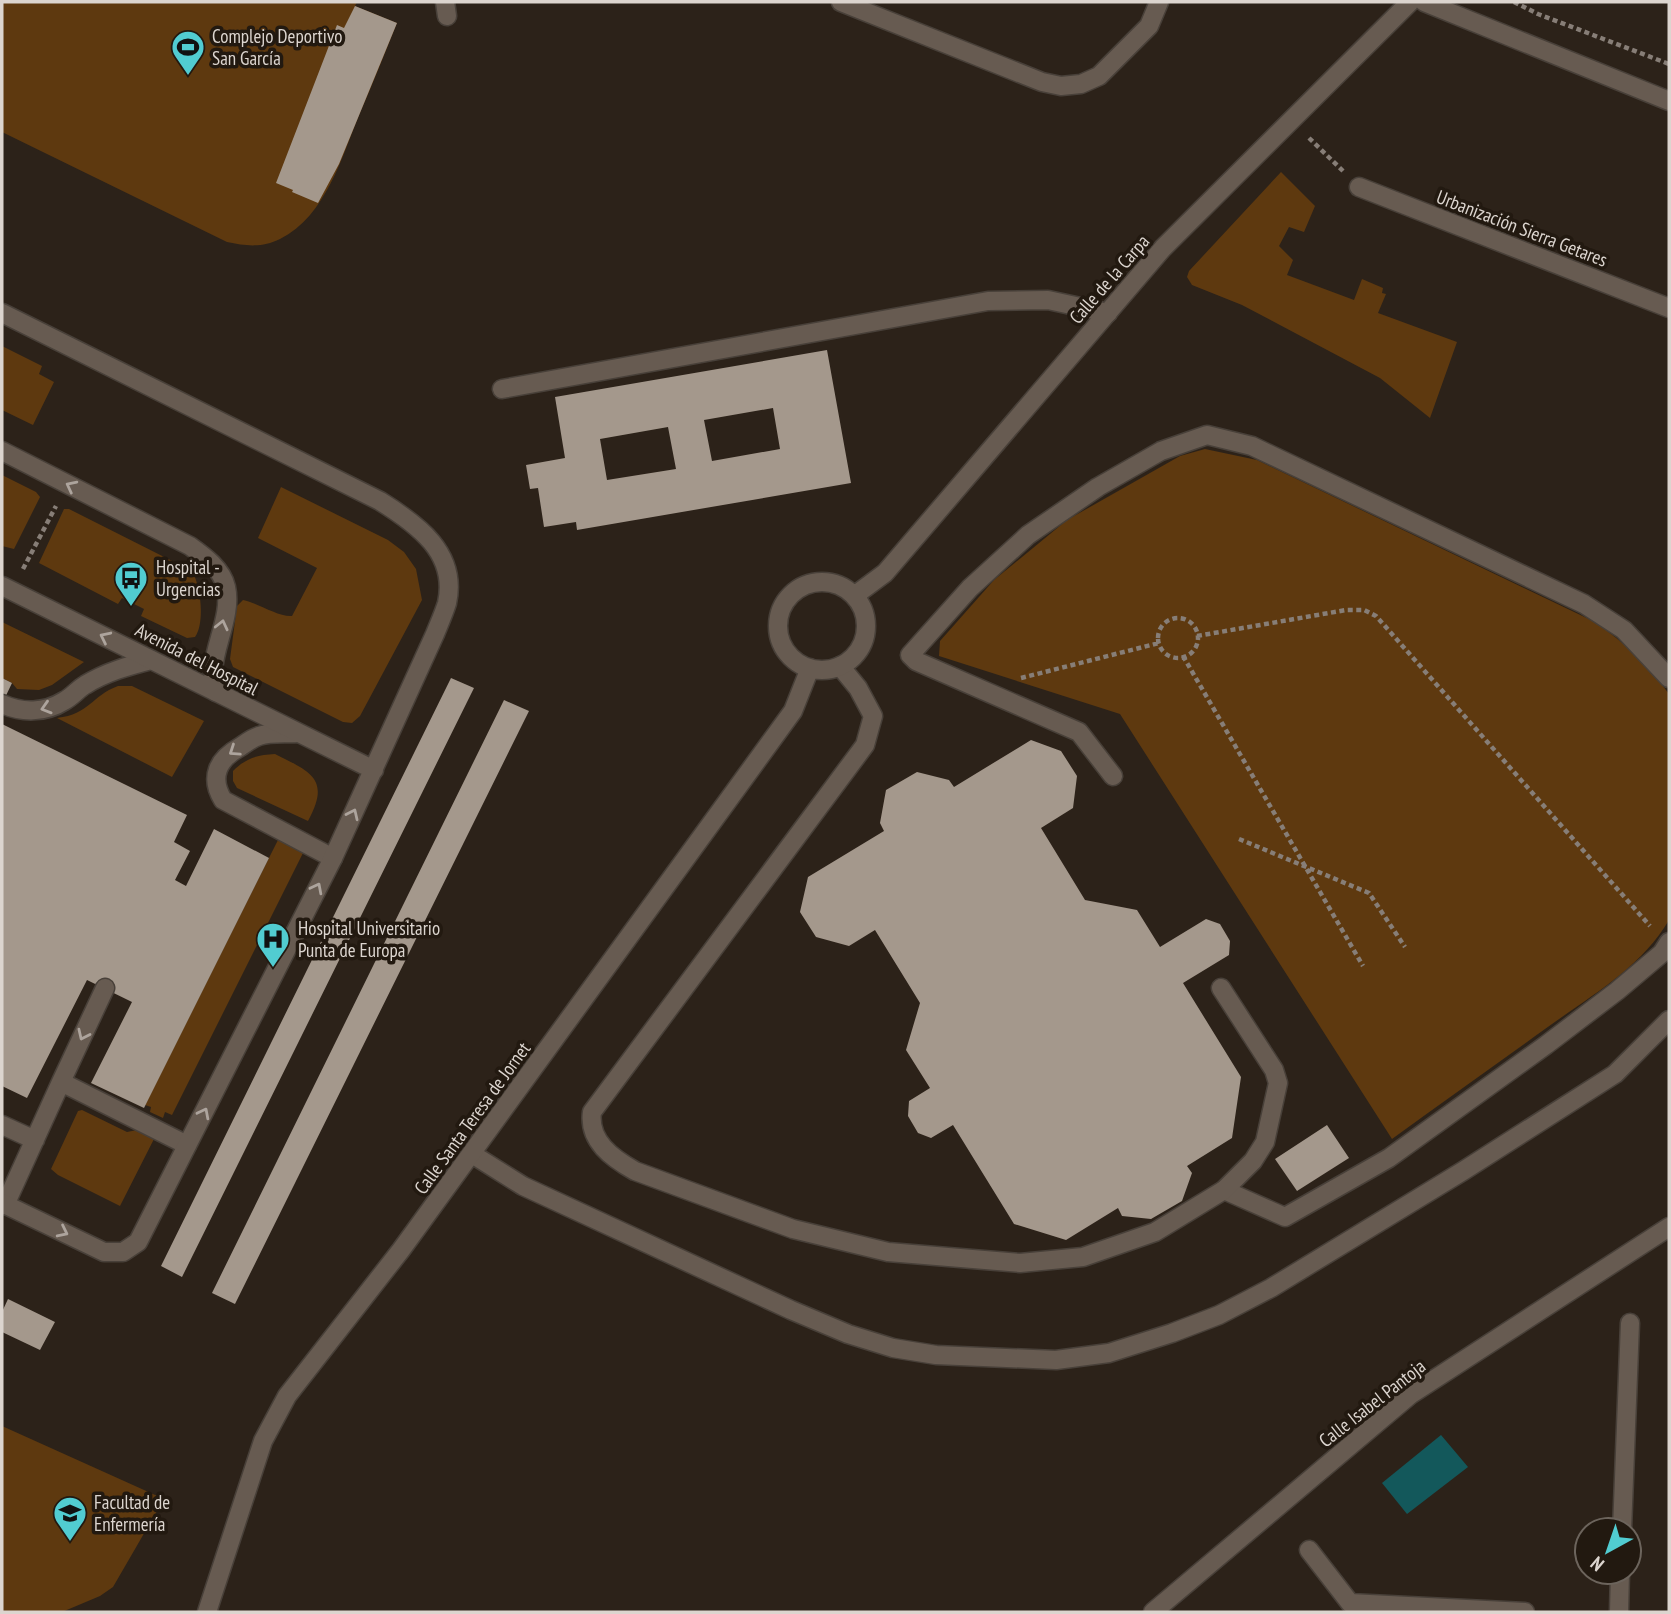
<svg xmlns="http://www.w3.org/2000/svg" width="1671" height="1614" font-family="'PT Sans Narrow',sans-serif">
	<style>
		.green { fill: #5e390f }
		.water { fill: #13585b }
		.building { fill: #a4988c; fill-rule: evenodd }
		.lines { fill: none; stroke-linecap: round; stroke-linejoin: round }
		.service-casing { stroke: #484039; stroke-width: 21 }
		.minor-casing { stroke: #484039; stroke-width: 21 }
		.tertiary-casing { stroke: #484039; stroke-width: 21 }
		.path { stroke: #877e77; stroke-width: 4.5; stroke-dasharray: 5 3.5; stroke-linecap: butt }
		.service { stroke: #675b51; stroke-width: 18 }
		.minor { stroke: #675b51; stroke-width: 18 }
		.tertiary { stroke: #675b51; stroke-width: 18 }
		.oneway { stroke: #ada49d }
		.labels { text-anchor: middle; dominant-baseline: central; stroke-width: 7; stroke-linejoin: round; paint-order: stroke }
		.poi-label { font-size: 19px; fill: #dcd5cf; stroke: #221910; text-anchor: start }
		.street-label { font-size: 19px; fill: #dcd5cf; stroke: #221910 }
	</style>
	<rect width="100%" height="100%" fill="#2c2219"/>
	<path class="green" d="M2,2H357L355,6L397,23C385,53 373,83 360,113C342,156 326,216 280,239C262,248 246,246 227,242L2,132Z
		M1281,172L1315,206L1304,232L1289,227L1279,246L1293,260L1287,275L1354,300L1362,279L1383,288L1382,293L1386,294L1378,313L1457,342L1430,418L1380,378L1242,305L1192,285L1187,277L1189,271Z
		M2,346L42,366L39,374L54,382L33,425L2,410Z
		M1205,449L1257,460L1595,622C1625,643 1648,665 1669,694V920C1641,968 1589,997 1545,1029C1494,1066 1443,1102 1392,1139L1120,714L939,656L940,641L994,580L1067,520L1180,456Z
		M2,475L36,492L40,497L14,549L2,546Z
		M281,487L388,540L404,552L416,569L422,600L360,716L352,723L343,722L233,667L230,659L237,606L243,600C258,603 278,617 292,616L317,568L258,538Z
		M64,509H69L192,571C201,586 205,623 195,637L187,638L141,616L144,609L122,598L118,604L39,563Z
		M2,622L84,662L52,685L39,690L17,689L12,683L2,678Z
		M118,686H132L204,721L172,777L57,718C90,714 91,696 118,686Z
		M275,754C311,772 331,779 308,821L237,788L233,781V771C246,758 257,755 275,754Z
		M279,838L304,851L172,1115L165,1112L163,1118L150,1112L151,1107L145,1105Z
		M82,1110L127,1132L137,1130L154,1139L120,1206L58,1175L51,1169L78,1111Z
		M2,1426L164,1499L113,1587L100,1596L62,1612H2Z"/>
	<path class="water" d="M1441,1435L1468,1467L1407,1514L1382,1483Z"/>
	<path class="building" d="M355,6L397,23L339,164L318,203L292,192L293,190L276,183L337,25L344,28Z
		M827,350L851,483L577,530L576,522L544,527L538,488L530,489L526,465L565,458L555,397ZM773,408L780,449L712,461L704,420ZM668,427L676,469L607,480L600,439Z
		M2,678L12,683L2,704Z
		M451,678L474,688L182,1277L161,1266Z
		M504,700L529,711L235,1304L212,1293Z
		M2,724L187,815L174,842L190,851L175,880L186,886L214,829L269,858L144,1108L91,1083L132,1002L87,980L27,1098L2,1086Z
		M1031,740L1061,751L1077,776L1073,808L1041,828L1085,900L1137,910L1160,947L1206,919L1220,924L1230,941L1229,955L1183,983L1241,1077L1232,1138L1187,1166L1192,1173L1182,1201L1151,1219L1122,1216L1118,1208L1066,1240L1014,1224L953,1125L931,1138L918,1133L908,1116L909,1101L930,1088L906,1050L920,1003L875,930L849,946L816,937L800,912L808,877L884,831L880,823L886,790L917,772L949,780L954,787Z
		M1327,1125L1349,1158L1297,1191L1275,1159Z
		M8,1299L55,1322L40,1350L2,1332V1312Z"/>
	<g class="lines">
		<defs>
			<path id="service" d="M445,2L447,16
				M502,389L988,301L1048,300L1108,313
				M2,451L190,546C204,556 222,569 226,587C232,614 215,643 213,670C213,677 215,685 216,692
				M2,704C22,713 45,713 64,701C72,697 78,689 85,685C106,672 128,666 151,660
				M297,733C286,734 270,732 259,736C252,738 246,743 240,747C218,759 209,777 223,800L333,858
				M1113,776L1079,732L916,661L910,655L970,588L1028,535L1098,487L1161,451L1207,435L1252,446L1584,604L1624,630L1669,678
				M61,1082L105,988
				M2,1125L35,1140
				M1224,1190L1285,1217L1389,1158L1546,1045L1617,991L1662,953L1669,942
				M5,1205L61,1082L187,1145
				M1622,1530L1630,1323
				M1309,1550L1350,1603L1525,1612
				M1619,1612L1620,1572"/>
			<path id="minor" d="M841,2L1042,82L1061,86L1081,84L1099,76L1149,26L1159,2
				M1359,187L1669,308
				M2,313L380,501C417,524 458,553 447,603C444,613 439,624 435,634L333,858L138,1242L123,1252H104L2,1203
				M2,586L374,770
				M840,666L858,688L873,716L865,745L592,1112C588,1141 612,1158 635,1171L793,1229L888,1252L1020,1263L1083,1257L1155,1232L1224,1190L1253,1161L1265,1142L1278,1083L1274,1070L1221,988
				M472,1154L523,1186L791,1310L848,1334L893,1348L936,1355L1056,1360L1109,1353L1172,1333L1219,1315L1271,1288L1463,1171L1615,1074L1669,1020
				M1153,1612L1410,1395L1669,1227"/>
			<path id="tertiary" d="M1424,2L1669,101
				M778 626a44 44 0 1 1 88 0a44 44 0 1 1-88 0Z
				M854,596L885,573L1163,248L1410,2
				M207,1612L263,1441L287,1396L401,1250L793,711L810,668"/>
		</defs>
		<use href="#service" class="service-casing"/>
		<use href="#minor" class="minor-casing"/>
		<use href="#tertiary" class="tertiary-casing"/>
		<path class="path" d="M1514,2L1538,14L1669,64
			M1309,138L1343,171
			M23,569L56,506
			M1158 638a20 20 0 1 1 40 0a20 20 0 1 1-40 0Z
			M1197,636L1346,610H1364L1376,616L1650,926
			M1183,656L1363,966
			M1021,678L1159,643
			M1239,839L1369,893L1405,947"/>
		<use href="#service" class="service"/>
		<use href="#minor" class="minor"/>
		<use href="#tertiary" class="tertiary"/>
	</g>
	<defs><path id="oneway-chevron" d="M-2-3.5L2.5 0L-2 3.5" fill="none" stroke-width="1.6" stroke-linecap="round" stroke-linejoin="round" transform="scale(1.75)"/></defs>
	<g class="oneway">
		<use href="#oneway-chevron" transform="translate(71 486) rotate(-153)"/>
		<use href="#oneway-chevron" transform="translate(222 625) rotate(-77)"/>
		<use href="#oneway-chevron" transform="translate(105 637) rotate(-154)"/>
		<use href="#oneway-chevron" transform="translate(46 708) rotate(163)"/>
		<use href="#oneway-chevron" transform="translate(234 751) rotate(146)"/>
		<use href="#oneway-chevron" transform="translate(353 814) rotate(-65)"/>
		<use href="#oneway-chevron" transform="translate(317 888) rotate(-63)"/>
		<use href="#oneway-chevron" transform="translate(83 1035) rotate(115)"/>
		<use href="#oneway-chevron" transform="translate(204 1113) rotate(-63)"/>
		<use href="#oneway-chevron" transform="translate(63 1232) rotate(26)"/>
	</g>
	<defs>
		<symbol id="stadium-pin" viewBox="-11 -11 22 30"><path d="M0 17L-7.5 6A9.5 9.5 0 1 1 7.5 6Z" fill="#51ccd1" stroke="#221910"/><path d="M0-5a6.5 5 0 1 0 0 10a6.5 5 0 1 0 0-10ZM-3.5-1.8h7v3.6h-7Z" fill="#111"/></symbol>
		<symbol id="bus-pin" viewBox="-11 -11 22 30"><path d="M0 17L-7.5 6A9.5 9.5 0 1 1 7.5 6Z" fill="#51ccd1" stroke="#221910"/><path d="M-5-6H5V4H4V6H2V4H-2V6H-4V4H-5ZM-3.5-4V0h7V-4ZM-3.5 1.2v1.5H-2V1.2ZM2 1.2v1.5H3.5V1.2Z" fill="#111"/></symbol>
		<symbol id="hospital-pin" viewBox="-11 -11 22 30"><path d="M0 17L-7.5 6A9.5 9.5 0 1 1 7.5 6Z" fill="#51ccd1" stroke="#221910"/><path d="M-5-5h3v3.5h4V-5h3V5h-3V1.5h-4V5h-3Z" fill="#111"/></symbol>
		<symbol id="university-pin" viewBox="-11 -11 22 30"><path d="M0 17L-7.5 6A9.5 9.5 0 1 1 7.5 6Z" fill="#51ccd1" stroke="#221910"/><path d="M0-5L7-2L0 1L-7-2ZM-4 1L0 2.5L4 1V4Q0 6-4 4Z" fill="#111"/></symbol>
	</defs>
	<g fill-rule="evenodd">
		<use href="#stadium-pin" x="169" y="28" width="38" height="52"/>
		<use href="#bus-pin" x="112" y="559" width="38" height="52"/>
		<use href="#hospital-pin" x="254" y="920" width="38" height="52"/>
		<use href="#university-pin" x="51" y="1494" width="38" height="52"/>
	</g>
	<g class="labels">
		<g class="poi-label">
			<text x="212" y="36">Complejo Deportivo<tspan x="212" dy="22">San García</tspan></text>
			<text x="156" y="567">Hospital -<tspan x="156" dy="22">Urgencias</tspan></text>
			<text x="298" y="928">Hospital Universitario<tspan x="298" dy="22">Punta de Europa</tspan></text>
			<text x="94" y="1502">Facultad de<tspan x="94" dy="22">Enfermería</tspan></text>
		</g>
		<g class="street-label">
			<text transform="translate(1522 228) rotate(21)">Urbanización Sierra Getares</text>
			<text transform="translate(1109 279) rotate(-49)">Calle de la Carpa</text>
			<text transform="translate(197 659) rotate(27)">Avenida del Hospital</text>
			<text transform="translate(472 1118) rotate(-54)">Calle Santa Teresa de Jornet</text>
			<text transform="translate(1372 1403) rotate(-38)">Calle Isabel Pantoja</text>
		</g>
	</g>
	<rect width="1671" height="1614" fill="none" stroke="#dcd5cf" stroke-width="7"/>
	<g transform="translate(1608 1551) rotate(220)"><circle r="33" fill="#221910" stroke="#6c645c" stroke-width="2"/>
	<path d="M0-5L12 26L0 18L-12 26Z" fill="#51ccd1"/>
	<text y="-10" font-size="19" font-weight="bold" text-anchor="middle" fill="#dcd5cf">N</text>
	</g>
</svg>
